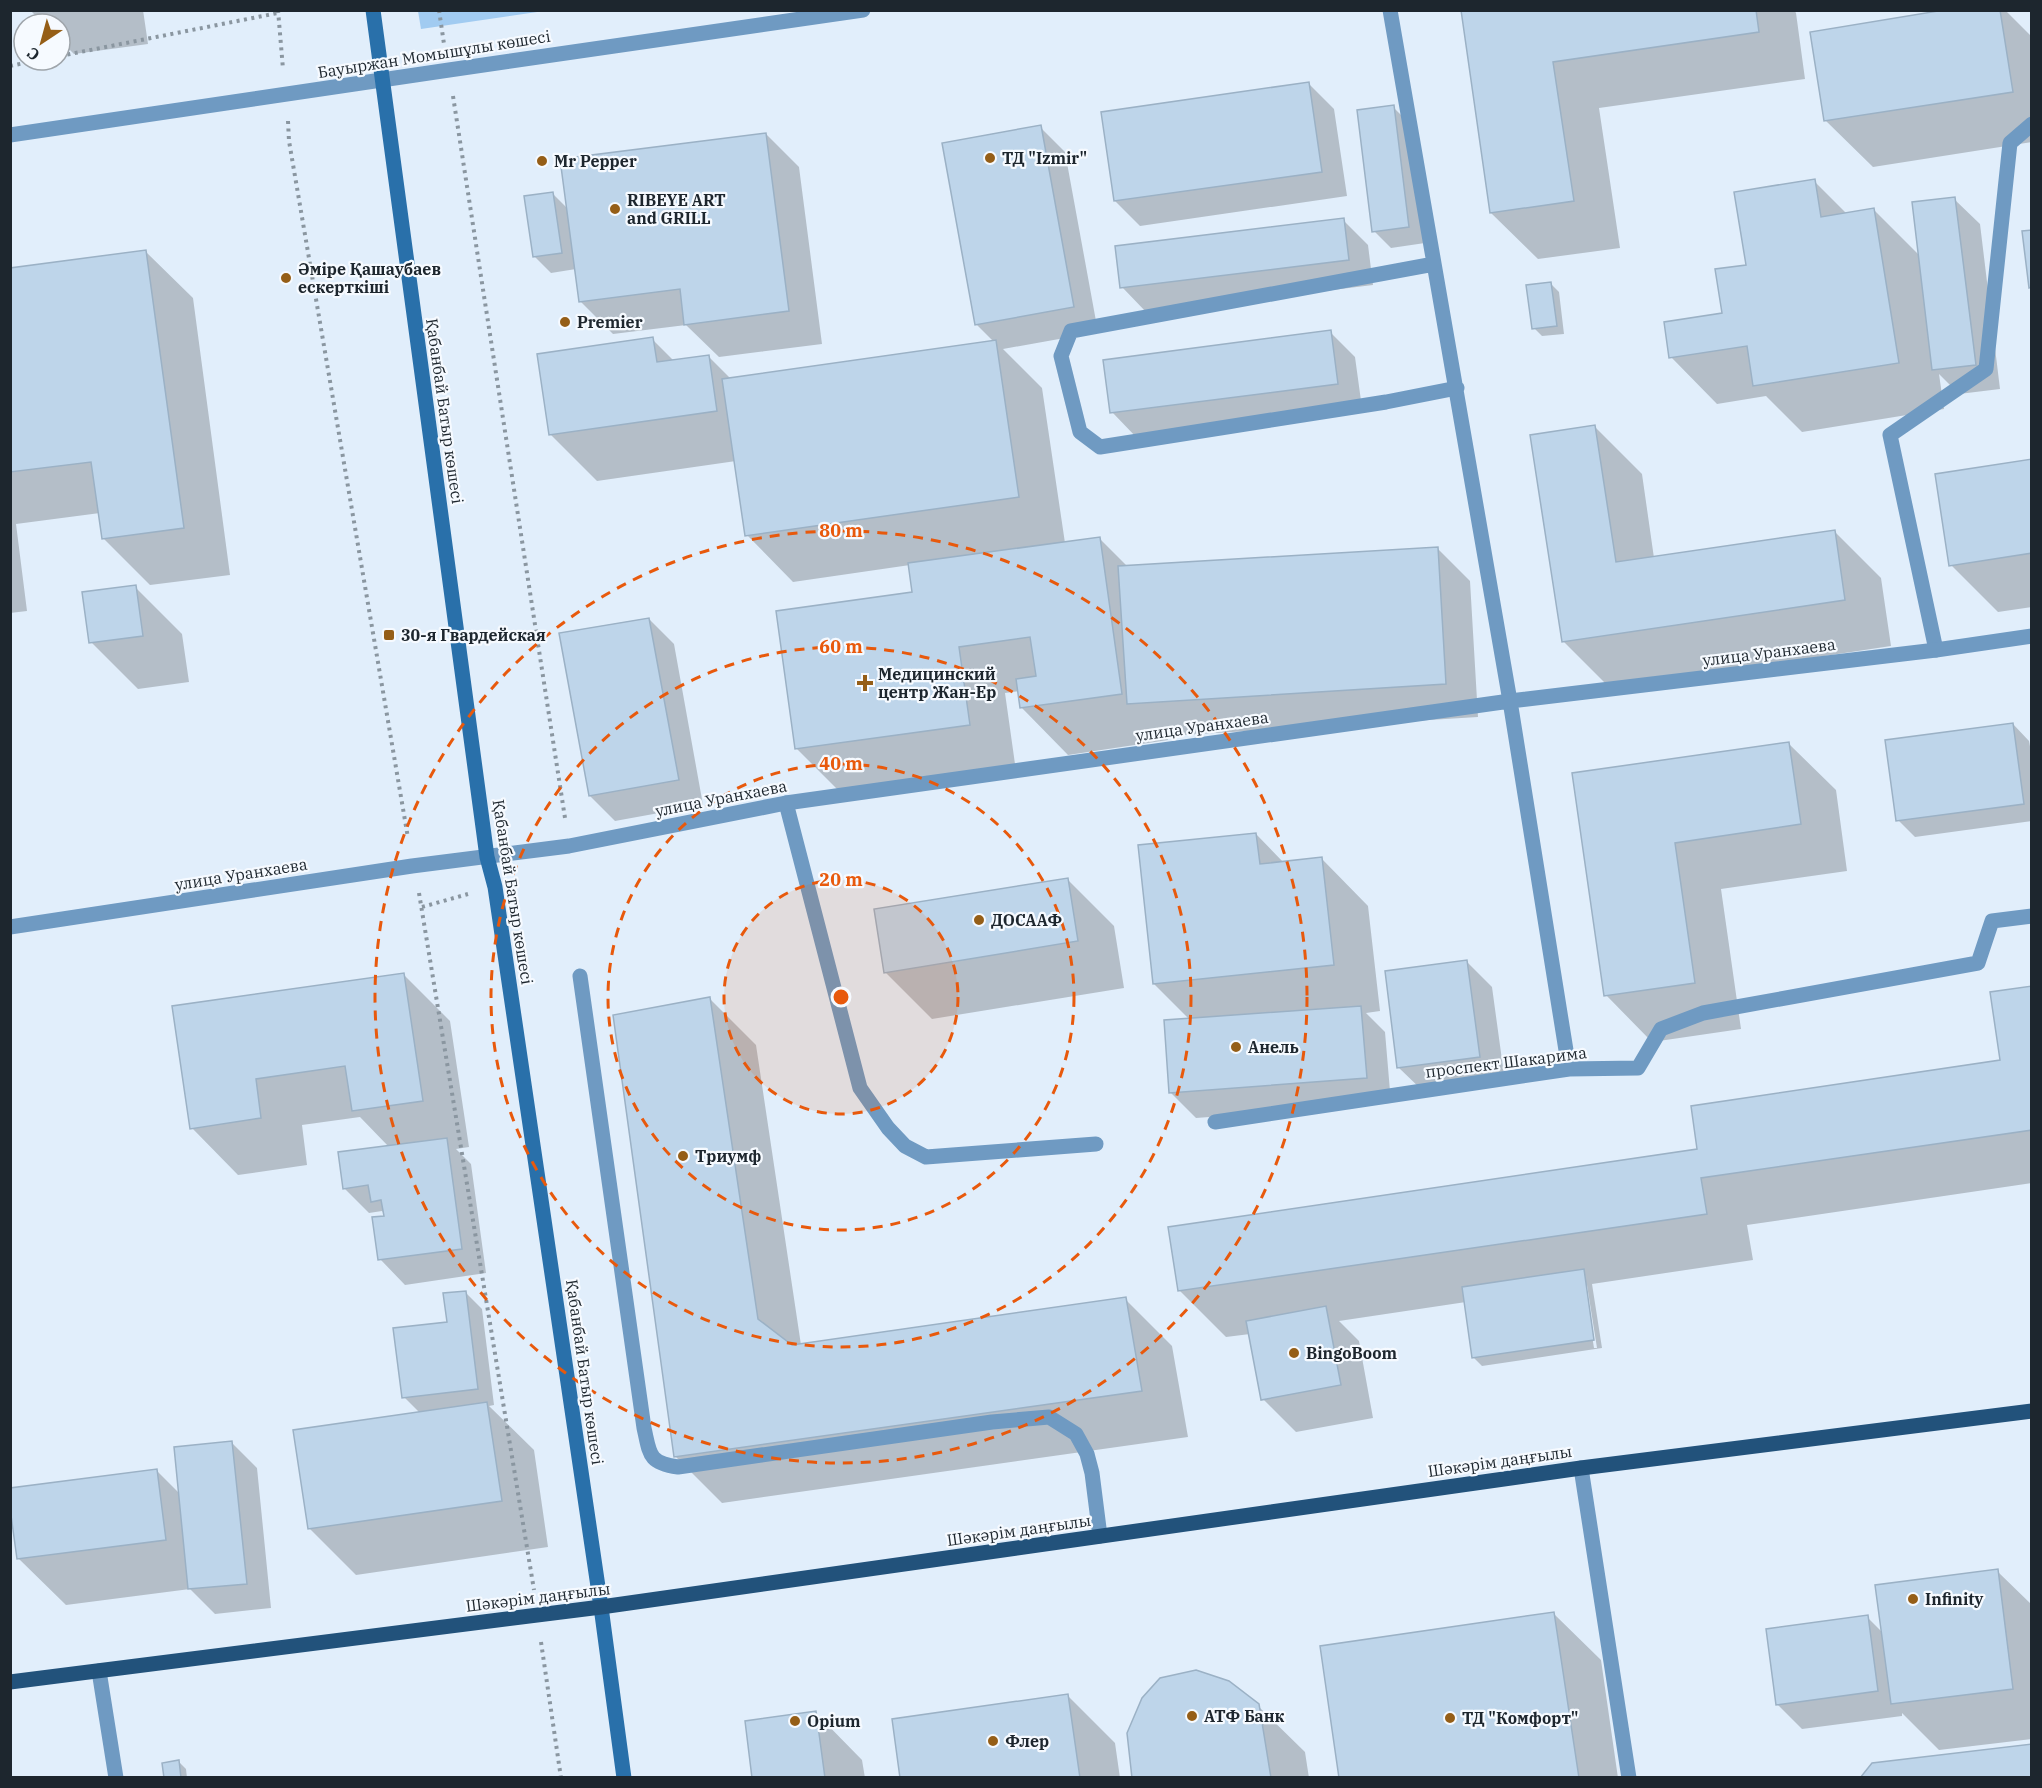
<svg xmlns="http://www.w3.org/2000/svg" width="2042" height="1788" font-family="'IBM Plex Serif',serif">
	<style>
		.green { fill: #a1cbf1 }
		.shadow { fill: #0003; fill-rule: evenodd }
		.building { fill: #bed5ea; stroke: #9bb1c5; stroke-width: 1.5 }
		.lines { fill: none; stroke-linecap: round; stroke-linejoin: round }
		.path { stroke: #8a96a0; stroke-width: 4; stroke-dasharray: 3 4.5; stroke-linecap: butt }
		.service { stroke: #6f9ac2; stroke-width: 15 }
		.minor { stroke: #6f9ac2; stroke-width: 15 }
		.tertiary { stroke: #6f9ac2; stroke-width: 15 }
		.secondary { stroke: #2970aa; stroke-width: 15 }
		.primary { stroke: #22527b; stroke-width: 15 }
		.ring { fill: none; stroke: #e8590c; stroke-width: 3; stroke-dasharray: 10 8 }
		.poi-dot { fill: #955e17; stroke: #f6faff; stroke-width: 2 }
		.labels { text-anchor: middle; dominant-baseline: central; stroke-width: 4.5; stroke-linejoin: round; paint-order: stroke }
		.street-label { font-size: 16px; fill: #1d262e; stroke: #f6faff }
		.poi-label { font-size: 16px; font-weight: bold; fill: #1d262e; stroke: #f6faff; text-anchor: start }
		.centre { fill: #e8590c; stroke: #f6faff; stroke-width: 3 }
		.ring-label { font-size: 18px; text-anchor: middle; font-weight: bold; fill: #e8590c; stroke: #f6faff; stroke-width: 4.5; stroke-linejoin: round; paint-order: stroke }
	</style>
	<rect width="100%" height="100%" fill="#e1eefb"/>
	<path class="green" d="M418,11V10L544,11L421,29Z"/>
	<path class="shadow" d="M30,10H143L148,44L74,54L60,40V24H44Z
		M1462,10H1794L1796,13L1805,79L1599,108L1620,248L1538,259L1491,213Z
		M1954,10H2005L2032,37V142L1873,167L1826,121Z
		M1309,84L1334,109L1347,196L1140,226L1115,201Z
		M1393,107L1410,124L1425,243L1391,248L1374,231Z
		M1040,127L1065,152L1098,332L1003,349L1042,388L1065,543L1099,538L1128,567L1437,548L1470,581L1478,717L1167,736L1168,740L1068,755L1022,708L1019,691L1005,693L1016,771L843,795L796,748L914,593L910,565L793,582L747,535L736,461L597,481L550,434L652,339L674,361L708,356L731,379L993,341L976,324Z
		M766,134L799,167L822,344L719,357L686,325L613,334L580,301L576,269L551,273L534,256L552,193L568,209Z
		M1814,181L1847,214L1873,209L1920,256L1954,199L1980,224L2000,389L1959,394L1939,374L1944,409L1802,432L1766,396L1717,404L1671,357L1724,314L1748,266Z
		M1343,220L1368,245L1373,285L1147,313L1122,287Z
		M146,252L193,298L230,575L150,585L103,538L100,513L16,524L27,611L10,613V270Z
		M1551,284L1559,292L1564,334L1542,336L1534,328Z
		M1330,332L1355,357L1362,408L1137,438L1112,412Z
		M1595,427L1642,474L1654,558L1834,531L1881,578L1891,646L1610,688L1563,641Z
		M2032,461V607L1998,612L1951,565Z
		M135,587L182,634L189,682L138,689L91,642Z
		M649,619L674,644L703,805L615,821L590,796Z
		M2013,724L2029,741L2032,757V821L1915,837L1898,820Z
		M1789,744L1836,790L1847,871L1721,889L1741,1029L1652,1042L1606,995L1573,774Z
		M1256,834L1284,863L1322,859L1368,906L1380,1011L1366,1013L1385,1032L1391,1103L1196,1118L1171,1093L1190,1020L1154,984Z
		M1067,879L1114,926L1124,988L932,1019L885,972Z
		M1467,962L1492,987L1505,1082L1424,1092L1398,1067Z
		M403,974L450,1021L469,1147L456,1149L471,1164L486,1273L405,1285L380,1259L385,1214L382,1211L369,1213L344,1188L389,1147L360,1117L302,1125L307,1165L238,1175L192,1128L174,1007Z
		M2032,987V1183L1747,1225L1753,1260L1592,1284L1602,1348L1482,1366L1474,1358L1466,1302L1339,1321L1359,1341L1373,1418L1296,1432L1263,1399L1250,1334L1226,1337L1179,1290L1699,1150L2002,1062ZM1584,1285H1587L1597,1348H1594Z
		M709,998L756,1045L801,1345L1125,1299L1172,1346L1188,1437L722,1503L675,1456Z
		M465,1292L482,1309L494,1405L489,1406L534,1450L548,1547L356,1575L309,1528L420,1413L404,1397Z
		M232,1443L257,1468L271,1608L215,1614L190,1589L66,1605L19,1559L156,1470L180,1494Z
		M1997,1571L2032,1605V1739L1939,1750L1902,1713V1716L1802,1729L1777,1704L1867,1617L1883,1633Z
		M1554,1614L1601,1660L1618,1778H1340Z
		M1068,1696L1115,1743L1120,1778H902Z
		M1257,1705L1305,1752L1309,1778H1134Z
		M816,1713L862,1760L865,1778H754Z
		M178,1761L186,1769L187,1778H166Z"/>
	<path class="building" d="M1461,10H1756L1759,32L1553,62L1574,201L1490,213Z
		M1944,10H2000L2013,92L1824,121L1810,32Z
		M1309,82L1322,172L1114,201L1101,112Z
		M1394,105L1409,227L1372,232L1357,110Z
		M1041,125L1074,307L975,325L942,143Z
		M766,133L789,311L684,325L680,289L579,302L560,159Z
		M1815,179L1821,217L1874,208L1899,363L1753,386L1747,346L1669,358L1664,322L1722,313L1715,269L1746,265L1734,192Z
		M553,192L562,253L533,257L524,196Z
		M1955,197L1976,365L1932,370L1912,202Z
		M1344,218L1349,260L1120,288L1115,246Z
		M2032,230V287L2029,288L2022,231Z
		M146,250L184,528L102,539L91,462L10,472V268Z
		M1551,282L1557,326L1532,329L1526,285Z
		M1331,330L1338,384L1110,413L1103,360Z
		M653,337L657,362L709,355L717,411L549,435L537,354Z
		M996,340L1019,497L745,536L722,379Z
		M1595,425L1616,562L1835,530L1845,600L1562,642L1530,435Z
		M2032,459V553L1949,566L1935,474Z
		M1100,537L1122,694L1020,708L1016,679L1036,676L1030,637L959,647L970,725L795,749L776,611L912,592L908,563Z
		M1438,547L1446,684L1127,704L1118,566Z
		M136,585L143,636L89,643L82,592Z
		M649,618L679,780L589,796L559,633Z
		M2013,723L2024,804L1896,821L1885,740Z
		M1789,742L1801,824L1675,843L1695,983L1604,996L1572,773Z
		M1256,833L1260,864L1322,857L1334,965L1153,984L1138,845Z
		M1068,878L1078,941L884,973L874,909Z
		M1467,960L1480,1057L1397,1068L1385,971Z
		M404,973L423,1101L352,1111L345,1066L256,1079L261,1118L190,1129L172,1006Z
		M2032,986V1130L1701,1178L1707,1214L1178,1291L1168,1227L1697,1149L1691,1106L2000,1060L1990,992Z
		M710,997L758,1319L792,1345L1126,1297L1142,1391L674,1457L613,1015Z
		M1361,1006L1367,1078L1169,1093L1164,1020Z
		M447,1138L462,1249L378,1260L372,1217L384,1216L381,1200L371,1202L368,1185L343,1189L338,1152Z
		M1584,1269L1594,1340L1472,1358L1462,1287Z
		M466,1291L478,1389L402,1398L393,1328L447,1322L443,1293Z
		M1326,1306L1341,1385L1261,1400L1246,1321Z
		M487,1402L502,1501L308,1529L293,1430Z
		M232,1441L247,1584L188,1589L174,1447Z
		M157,1469L166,1540L17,1559L10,1508V1488Z
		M1998,1569L2013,1689L1891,1704L1875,1585Z
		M1554,1612L1579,1778H1339L1320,1646Z
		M1868,1615L1878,1691L1776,1705L1766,1629Z
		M1196,1670L1229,1681L1259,1704L1271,1778H1132L1127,1733L1142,1698L1160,1678Z
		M1068,1694L1080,1778H900L892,1719Z
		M816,1711L825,1778H752L745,1721Z
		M2032,1744V1778H1860L1872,1763Z
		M179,1760L181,1778H164L162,1763Z"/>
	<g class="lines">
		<path class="path" d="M278,10L283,69
			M439,10L444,44
			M60,56L278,13
			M10,66L39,60
			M453,96L565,818
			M288,121L289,141L408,838
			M419,893L534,1590
			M422,907L468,894
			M541,1642L561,1778"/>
		<path class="service" d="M1390,10L1510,701
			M1434,264L1071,331L1061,356L1080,432L1100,447L1386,402L1457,388
			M1936,650L1890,435L1986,369L2010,143L2032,124
			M786,803L860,1088L888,1128L905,1146L926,1157L1096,1144
			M580,976L644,1428C650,1454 648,1463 678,1467L992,1422L1049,1417L1076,1434L1087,1454L1092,1473L1100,1536
			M99,1671L116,1778"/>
		<path class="minor" d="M1510,701L1569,1069
			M10,927L412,866L569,846L786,803L1510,701L1936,650L2032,636
			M1215,1122L1569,1069L1638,1068L1661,1029L1703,1013L1978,963L1992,921L2032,916
			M1581,1468L1629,1778"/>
		<path class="tertiary" d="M10,135L449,70L863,10"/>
		<path class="secondary" d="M373,10L487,857L495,887L601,1607L624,1778"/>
		<path class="primary" d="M10,1682L601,1607L1581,1468L2032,1411"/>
	</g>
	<circle cx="841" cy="997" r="117" fill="#e8590c" fill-opacity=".12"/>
	<g class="ring">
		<circle cx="841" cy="997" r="117"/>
		<circle cx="841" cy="997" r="233"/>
		<circle cx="841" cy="997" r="350"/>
		<circle cx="841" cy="997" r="466"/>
	</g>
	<g class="poi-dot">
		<circle cx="990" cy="158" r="6"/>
		<circle cx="542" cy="161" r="6"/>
		<circle cx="615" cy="209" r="6"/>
		<circle cx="286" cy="278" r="6"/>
		<circle cx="565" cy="322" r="6"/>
		<rect x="383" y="629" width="12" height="12" rx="3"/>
		<path d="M862 674h6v6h6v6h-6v6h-6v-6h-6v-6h6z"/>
		<circle cx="979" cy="920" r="6"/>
		<circle cx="1236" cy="1047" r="6"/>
		<circle cx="683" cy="1156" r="6"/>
		<circle cx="1294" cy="1353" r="6"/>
		<circle cx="1913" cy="1599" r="6"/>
		<circle cx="1192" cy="1716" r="6"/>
		<circle cx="1450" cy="1718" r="6"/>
		<circle cx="795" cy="1721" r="6"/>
		<circle cx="993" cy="1741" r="6"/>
	</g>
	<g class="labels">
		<g class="street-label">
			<text transform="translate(434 54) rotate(-9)">Бауыржан Момышұлы көшесі</text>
			<text transform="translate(445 411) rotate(82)">Қабанбай Батыр көшесі</text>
			<text transform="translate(1769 652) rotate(-7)">улица Уранхаева</text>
			<text transform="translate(1202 726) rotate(-8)">улица Уранхаева</text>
			<text transform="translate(721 798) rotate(-11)">улица Уранхаева</text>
			<text transform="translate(241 874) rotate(-9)">улица Уранхаева</text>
			<text transform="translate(513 892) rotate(81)">Қабанбай Батыр көшесі</text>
			<text transform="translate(1506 1062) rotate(-7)">проспект Шакарима</text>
			<text transform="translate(585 1372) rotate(82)">Қабанбай Батыр көшесі</text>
			<text transform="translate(1500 1461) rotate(-8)">Шәкәрім даңғылы</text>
			<text transform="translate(1019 1530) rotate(-8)">Шәкәрім даңғылы</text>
			<text transform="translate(538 1597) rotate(-7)">Шәкәрім даңғылы</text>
		</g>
		<g class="poi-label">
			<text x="1002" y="158">ТД "Izmir"</text>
			<text x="554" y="161">Mr Pepper</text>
			<text x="627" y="200">RIBEYE ART<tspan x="627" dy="18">and GRILL</tspan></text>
			<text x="298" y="269">Әміре Қашаубаев<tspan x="298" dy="18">ескерткіші</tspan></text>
			<text x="577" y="322">Premier</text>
			<text x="401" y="635">30-я Гвардейская</text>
			<text x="878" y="674">Медицинский<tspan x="878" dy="18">центр Жан-Ер</tspan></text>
			<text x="991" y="920">ДОСААФ</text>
			<text x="1248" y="1047">Анель</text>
			<text x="695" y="1156">Триумф</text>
			<text x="1306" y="1353">BingoBoom</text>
			<text x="1925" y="1599">Infinity</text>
			<text x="1204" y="1716">АТФ Банк</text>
			<text x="1462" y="1718">ТД "Комфорт"</text>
			<text x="807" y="1721">Opium</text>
			<text x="1005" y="1741">Флер</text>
		</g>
	</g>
	<circle cx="841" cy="997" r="9" class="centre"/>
	<g class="ring-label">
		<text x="841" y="537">80 m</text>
		<text x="841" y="653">60 m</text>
		<text x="841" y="770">40 m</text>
		<text x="841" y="886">20 m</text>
	</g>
	<rect width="2042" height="1788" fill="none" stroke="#1d262e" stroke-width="24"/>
	<g transform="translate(42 42) rotate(216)"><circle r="28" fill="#f6faff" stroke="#9fa5ab" stroke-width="1.5"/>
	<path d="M0-4.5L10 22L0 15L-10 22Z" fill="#955e17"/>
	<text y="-9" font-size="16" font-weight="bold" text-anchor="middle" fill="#1d262e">С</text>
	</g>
</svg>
